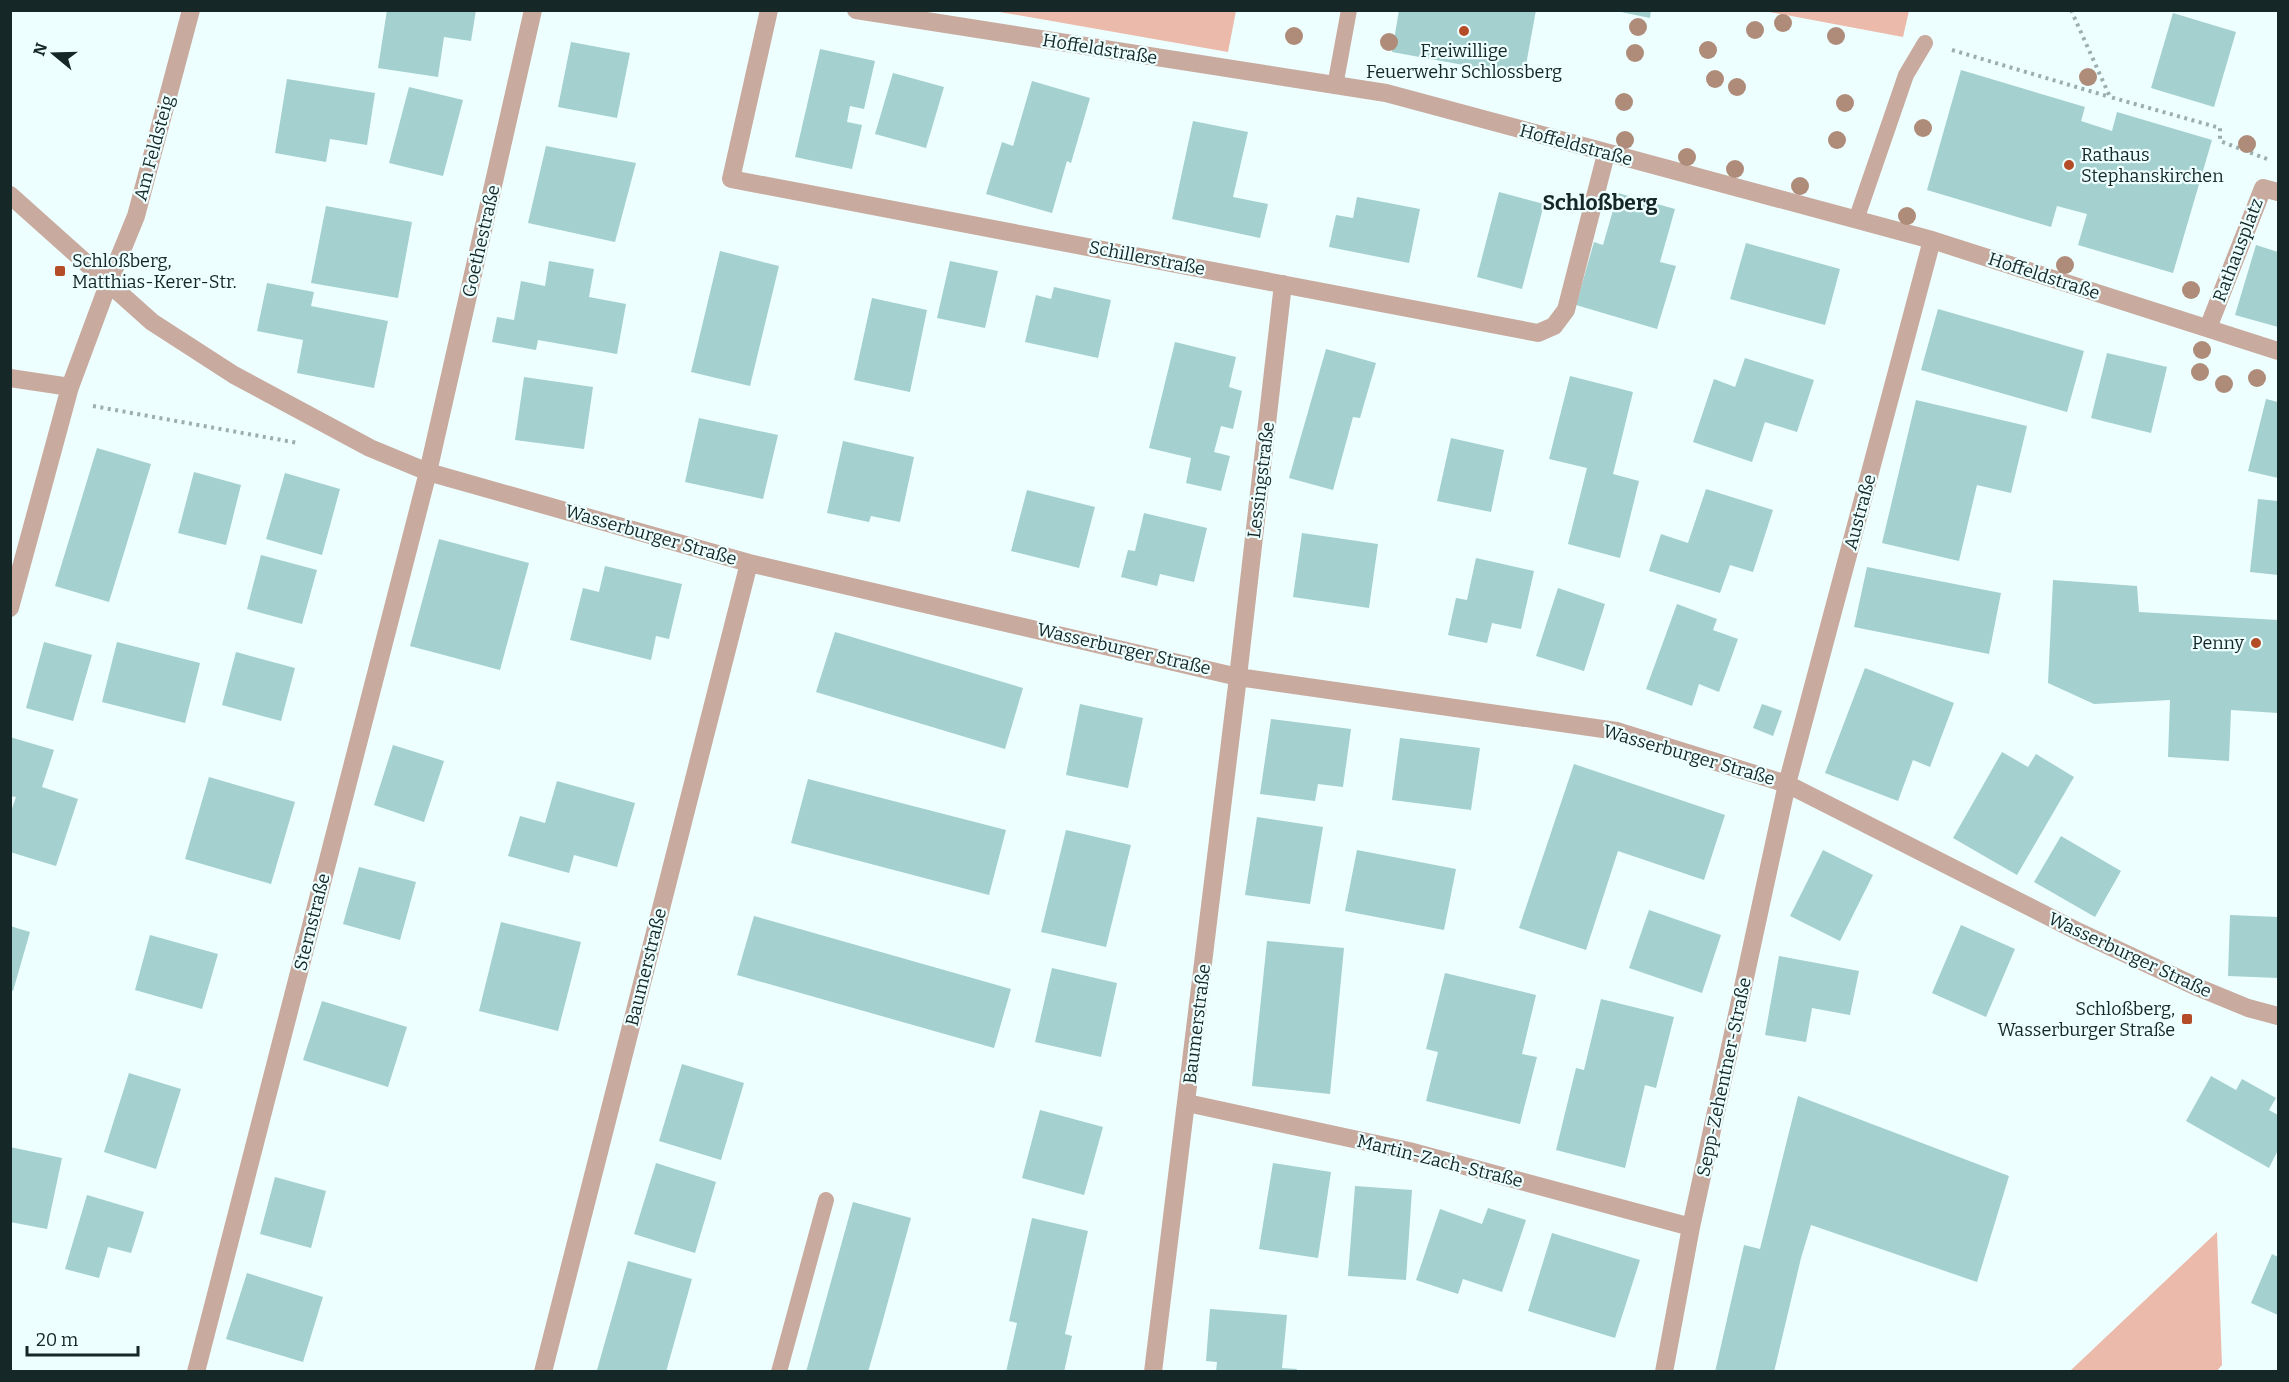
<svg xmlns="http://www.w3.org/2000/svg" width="2289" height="1382" font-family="Bitter,serif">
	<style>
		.green { fill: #ecbaaa }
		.building { fill: #a4d0cf }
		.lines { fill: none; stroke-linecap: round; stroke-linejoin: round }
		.path { stroke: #9caeae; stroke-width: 4; stroke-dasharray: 3 4.5; stroke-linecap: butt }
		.lane { stroke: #c9aa9f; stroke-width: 16 }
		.street { stroke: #c9aa9f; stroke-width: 18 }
		.tree { fill: #af8b79 }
		.poi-dot { fill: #b34c27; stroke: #edffff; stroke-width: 2 }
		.labels { text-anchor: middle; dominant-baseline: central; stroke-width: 4.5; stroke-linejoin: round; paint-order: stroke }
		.street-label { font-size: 18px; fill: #162727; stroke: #edffff }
		.poi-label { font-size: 18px; fill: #162727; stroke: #edffff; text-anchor: start }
		.quarter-label { font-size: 21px; font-weight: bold; fill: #162727; stroke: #edffff }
	</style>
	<rect width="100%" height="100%" fill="#edffff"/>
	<path class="green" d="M994,11L1236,10V11L1228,52Z
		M1764,11H1909L1903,37Z
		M2217,1232L2222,1365L2217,1371H2070Z"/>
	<path class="building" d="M387,10H476L471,41L444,37L438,77L378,68Z
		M1399,10H1536L1524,76L1392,52Z
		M1622,10H1651L1650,18L1621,12Z
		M2173,13L2236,32L2214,107L2151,88Z
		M571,42L630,53L617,118L558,107Z
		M820,49L875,61L864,109L850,106L847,122L862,125L852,169L795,157Z
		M1961,70L2085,107L2081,121L2112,131L2117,112L2212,140L2173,273L2078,245L2087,214L2057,206L2051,227L1927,190Z
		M893,73L944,87L926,148L875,134Z
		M287,79L375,93L367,145L330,139L326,162L275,153Z
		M1032,81L1090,98L1071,163L1067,161L1052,213L986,194L1002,142L1013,146Z
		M409,87L463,100L443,176L389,163Z
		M1193,121L1248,132L1233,197L1268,204L1260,238L1172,219Z
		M546,146L636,163L615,242L528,223Z
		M1499,192L1544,204L1522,289L1477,277Z
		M1618,193L1675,209L1660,262L1676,266L1657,329L1576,305L1594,242L1603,245Z
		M1357,197L1420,209L1409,263L1329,247L1336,215L1353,218Z
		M326,206L412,222L398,298L311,283Z
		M1746,243L1840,269L1825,325L1730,299Z
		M2256,245L2278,252V327L2235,315Z
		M720,251L779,266L750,386L691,372Z
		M549,261L594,269L589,297L626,304L617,354L538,340L536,350L492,342L497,317L514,320L521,281L545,286Z
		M950,261L998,271L985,328L937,318Z
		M267,283L314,292L311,306L388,321L374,388L297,373L303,340L257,331Z
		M1054,287L1111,300L1098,358L1025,342L1036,295L1051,299Z
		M872,298L927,310L910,392L854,380Z
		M1938,309L2084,351L2067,412L1921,370Z
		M1175,342L1236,357L1229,387L1242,391L1233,429L1221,426L1214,452L1230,456L1221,491L1186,483L1191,458L1149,448Z
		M1326,349L1376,363L1360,418L1353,417L1333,490L1289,478Z
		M2107,353L2167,367L2151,433L2091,418Z
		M1745,358L1814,380L1797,432L1765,422L1752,462L1693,442L1714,379L1735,387Z
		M1570,376L1633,392L1613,474L1639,481L1620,558L1568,544L1587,468L1549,459Z
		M524,377L593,387L584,449L515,440Z
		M2266,399L2278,402V478L2248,471Z
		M1916,400L2027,426L2011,493L1977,485L1959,561L1882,543Z
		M699,418L778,435L763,499L685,482Z
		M1451,438L1504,450L1491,512L1437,501Z
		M843,441L914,457L900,522L871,516L869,522L827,513Z
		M97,448L151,464L109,602L55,586Z
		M194,472L241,485L226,545L178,533Z
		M285,473L340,489L322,555L266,539Z
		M1706,489L1773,510L1753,572L1730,565L1720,593L1649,571L1661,534L1688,543Z
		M1027,490L1095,507L1079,568L1011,551Z
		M2258,499L2278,501V575L2250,572Z
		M1144,513L1207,528L1194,582L1160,574L1157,586L1121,577L1128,550L1135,551Z
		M1302,533L1378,544L1369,608L1293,597Z
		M439,539L529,563L500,670L410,646Z
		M261,555L317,570L302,624L247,609Z
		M1476,558L1534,571L1521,629L1492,623L1487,643L1448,635L1456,598L1467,600Z
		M605,566L682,584L669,639L656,636L651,660L570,640L583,588L599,592Z
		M1867,567L2001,593L1989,654L1854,627Z
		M2053,580L2137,586L2139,612L2278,620V713L2231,710L2229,761L2168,757L2170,700L2094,704L2048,683Z
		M1558,588L1605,604L1584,671L1536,656Z
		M1677,604L1717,619L1713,630L1738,639L1719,692L1699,684L1692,706L1646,689Z
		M835,632L1023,688L1005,749L816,692Z
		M44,642L92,655L73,721L26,708Z
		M117,642L200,663L185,723L102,702Z
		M236,652L295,668L281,721L222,705Z
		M1865,668L1954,703L1930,767L1913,760L1898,801L1825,773Z
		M1080,704L1143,718L1128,788L1066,775Z
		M1762,704L1782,711L1773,736L1753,728Z
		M1271,719L1351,729L1343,787L1318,784L1315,801L1260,794Z
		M10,737L54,750L42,787L78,799L56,866L10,852V814L16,797L10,796Z
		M1400,738L1480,748L1471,810L1392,800Z
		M393,745L444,761L424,822L374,805Z
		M2002,752L2028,767L2036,754L2074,777L2017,875L1953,838Z
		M1574,764L1725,815L1704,880L1618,851L1586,950L1519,928Z
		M209,777L295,802L271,884L185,859Z
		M808,779L1006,830L989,895L791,843Z
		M557,781L635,803L617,867L574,855L569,873L508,856L520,816L545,823Z
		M1257,817L1323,827L1310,904L1245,895Z
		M1066,830L1131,845L1106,947L1041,932Z
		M2061,836L2121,871L2095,917L2034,882Z
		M1357,850L1456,869L1444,930L1345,911Z
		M1823,850L1873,875L1840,941L1790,916Z
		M359,867L416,882L400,940L343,924Z
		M1649,910L1721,935L1702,993L1629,968Z
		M2230,915L2278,917V978L2228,976Z
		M754,916L1011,989L994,1048L737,975Z
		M501,922L581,942L558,1031L479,1011Z
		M1961,925L2015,949L1986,1017L1932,993Z
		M10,926L30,932L13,991L10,990Z
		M150,935L218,954L202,1009L135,990Z
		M1267,941L1344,948L1330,1094L1252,1086Z
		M1779,956L1859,971L1850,1015L1812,1008L1806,1042L1765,1035Z
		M1052,968L1117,983L1101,1057L1035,1042Z
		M1445,973L1536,995L1522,1054L1537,1057L1520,1124L1426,1101L1438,1052L1426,1049Z
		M1601,999L1674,1017L1656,1088L1645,1085L1625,1168L1556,1150L1576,1068L1584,1070Z
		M322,1001L407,1027L388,1087L303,1060Z
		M682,1064L744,1083L721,1160L659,1141Z
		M129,1073L181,1089L156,1169L104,1152Z
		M2211,1076L2236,1090L2242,1079L2276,1098L2269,1110L2278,1115V1150L2269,1168L2186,1121Z
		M1798,1096L2009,1176L1977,1282L1811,1225L1801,1258L1774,1372H1715L1744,1245L1760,1249Z
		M1040,1110L1103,1127L1084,1195L1022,1178Z
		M10,1147L62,1158L47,1229L10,1222Z
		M656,1163L716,1182L695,1253L634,1234Z
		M1273,1163L1331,1172L1318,1258L1259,1249Z
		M275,1177L326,1191L311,1248L260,1234Z
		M1355,1186L1412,1190L1406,1280L1348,1276Z
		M87,1195L144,1212L131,1253L108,1247L99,1278L65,1269Z
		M853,1202L911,1218L881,1327L868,1372H806Z
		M1488,1208L1526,1220L1502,1292L1463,1279L1458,1294L1416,1280L1440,1209L1482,1224Z
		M1032,1218L1088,1231L1065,1334L1072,1336L1064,1372H1006L1017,1323L1009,1321Z
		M1552,1233L1640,1260L1615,1338L1528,1311Z
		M2272,1254L2278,1257V1315L2251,1303Z
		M628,1261L692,1279L666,1372L597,1370Z
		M247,1273L323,1297L303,1362L226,1339Z
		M1210,1309L1287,1315L1282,1368L1297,1369L1296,1372H1216L1217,1362L1206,1361Z"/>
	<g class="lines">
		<path class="path" d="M2071,10L2110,97L2220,128V141L2267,159
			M1952,50L2110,97
			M93,406L298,443"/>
		<path class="lane" d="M1335,86L1349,10
			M1856,220L1906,75L1925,43
			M779,1372L826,1200"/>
		<path class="street" d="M769,10L731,179L1538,333L1554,326L1566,310L1606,154
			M856,10L1386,93L1932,240L2278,351
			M10,195L152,322L234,375L370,448L428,472L749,563L1238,677L1617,731L1787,784L2079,932L2197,987L2248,1008L2278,1016
			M2208,328L2263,188L2278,192
			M10,378L70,387L109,282L136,216L191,10
			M10,608L70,387
			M1187,1103L1409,1151L1691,1227
			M196,1372L428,472L533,10
			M543,1372L749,563
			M1153,1372L1238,677L1283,284
			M1664,1372L1691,1227L1787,784L1932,240"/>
	</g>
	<g class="tree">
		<circle cx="1783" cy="23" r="9"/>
		<circle cx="1638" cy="27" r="9"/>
		<circle cx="1755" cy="30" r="9"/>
		<circle cx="1294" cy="36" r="9"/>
		<circle cx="1836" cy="36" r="9"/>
		<circle cx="1389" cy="42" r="9"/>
		<circle cx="1708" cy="50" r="9"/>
		<circle cx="1635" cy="53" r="9"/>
		<circle cx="2088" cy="77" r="9"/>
		<circle cx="1715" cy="79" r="9"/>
		<circle cx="1737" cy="87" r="9"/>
		<circle cx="1624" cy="102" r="9"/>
		<circle cx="1845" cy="103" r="9"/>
		<circle cx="1923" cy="128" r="9"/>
		<circle cx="1625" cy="140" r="9"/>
		<circle cx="1837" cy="140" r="9"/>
		<circle cx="2247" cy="144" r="9"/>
		<circle cx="1687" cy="157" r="9"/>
		<circle cx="1735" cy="169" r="9"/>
		<circle cx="1800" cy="186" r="9"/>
		<circle cx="1907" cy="216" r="9"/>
		<circle cx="2065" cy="265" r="9"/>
		<circle cx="2191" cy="290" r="9"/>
		<circle cx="2202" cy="350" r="9"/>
		<circle cx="2200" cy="372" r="9"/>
		<circle cx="2257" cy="378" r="9"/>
		<circle cx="2224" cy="384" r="9"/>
	</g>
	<g class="poi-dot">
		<circle cx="1464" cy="31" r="6"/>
		<circle cx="2069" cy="165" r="6"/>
		<rect x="54" y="265" width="12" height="12" rx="3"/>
		<circle cx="2256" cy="643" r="6"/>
		<rect x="2181" y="1013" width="12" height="12" rx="3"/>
	</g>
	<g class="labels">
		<g class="street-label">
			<text transform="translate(1100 49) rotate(9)">Hoffeldstraße</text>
			<text transform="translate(1576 145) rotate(15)">Hoffeldstraße</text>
			<text transform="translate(154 148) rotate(-75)">Am Feldsteig</text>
			<text transform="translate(481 241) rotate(-77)">Goethestraße</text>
			<text transform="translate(2238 250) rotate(-69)">Rathausplatz</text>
			<text transform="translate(1147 258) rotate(11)">Schillerstraße</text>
			<text transform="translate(2044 276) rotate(18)">Hoffeldstraße</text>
			<text transform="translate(1261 480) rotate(-83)">Lessingstraße</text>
			<text transform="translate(1860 512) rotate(-75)">Austraße</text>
			<text transform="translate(651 535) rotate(16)">Wasserburger Straße</text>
			<text transform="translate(1124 649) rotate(13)">Wasserburger Straße</text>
			<text transform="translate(1689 755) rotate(16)">Wasserburger Straße</text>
			<text transform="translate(312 922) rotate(-76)">Sternstraße</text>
			<text transform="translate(2130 955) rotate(25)">Wasserburger Straße</text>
			<text transform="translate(646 967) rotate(-76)">Baumerstraße</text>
			<text transform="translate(1197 1024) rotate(-83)">Baumerstraße</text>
			<text transform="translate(1724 1077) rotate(-78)">Sepp-Zehentner-Straße</text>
			<text transform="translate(1440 1161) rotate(14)">Martin-Zach-Straße</text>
		</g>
		<g class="poi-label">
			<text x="1464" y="51" text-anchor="middle">Freiwillige<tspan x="1464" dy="21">Feuerwehr Schlossberg</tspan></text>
			<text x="2081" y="155">Rathaus<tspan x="2081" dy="21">Stephanskirchen</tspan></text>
			<text x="72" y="261">Schloßberg,<tspan x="72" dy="21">Matthias-Kerer-Str.</tspan></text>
			<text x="2244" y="643" text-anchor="end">Penny</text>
			<text x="2175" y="1009" text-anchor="end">Schloßberg,<tspan x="2175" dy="21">Wasserburger Straße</tspan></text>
		</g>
		<g class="quarter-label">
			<text x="1600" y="203">Schloßberg</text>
		</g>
	</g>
	<rect width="2289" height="1382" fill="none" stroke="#162727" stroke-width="24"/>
	<g transform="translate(54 54) rotate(289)" stroke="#edffff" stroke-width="4.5" paint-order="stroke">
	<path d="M0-4.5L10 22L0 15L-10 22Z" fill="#162727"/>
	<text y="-9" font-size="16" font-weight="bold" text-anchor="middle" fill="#162727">N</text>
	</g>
	<path d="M27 1346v9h111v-9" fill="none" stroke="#162727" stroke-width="3"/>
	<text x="36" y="1346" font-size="18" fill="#162727" stroke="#edffff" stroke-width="4.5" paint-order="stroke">20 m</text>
</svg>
